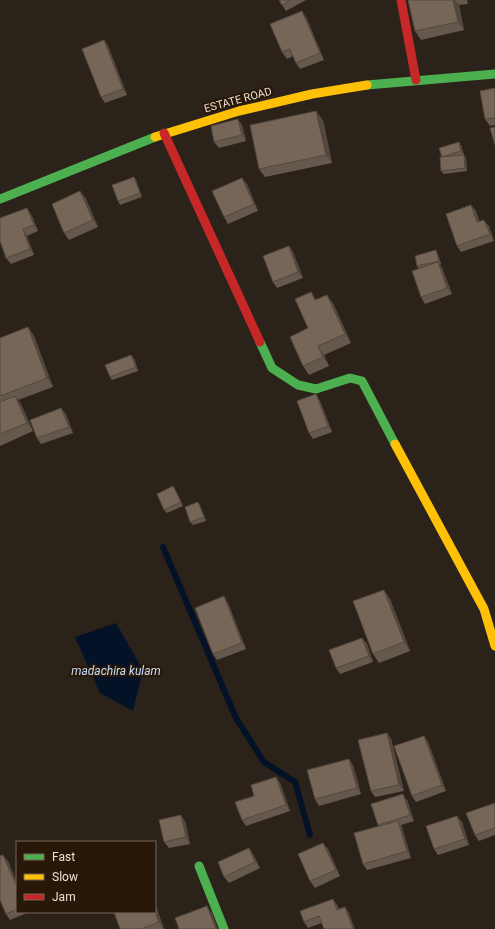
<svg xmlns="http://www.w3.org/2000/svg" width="495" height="929" font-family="Roboto,sans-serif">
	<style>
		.water { fill: #041228 }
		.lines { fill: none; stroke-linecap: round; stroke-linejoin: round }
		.stream { stroke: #041228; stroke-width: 6 }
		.fast { stroke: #4caf50; stroke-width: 9 }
		.slow { stroke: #ffc107; stroke-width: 9 }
		.jam { stroke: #c62828; stroke-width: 9 }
		.wall { fill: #65584c }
		.shaded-wall { fill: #53473e }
		.building { fill: #766658; stroke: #53473e }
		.labels { text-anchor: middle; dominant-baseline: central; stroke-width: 4; stroke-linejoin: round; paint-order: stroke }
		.street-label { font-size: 11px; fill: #ede0d7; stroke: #291708 }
		.water-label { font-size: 12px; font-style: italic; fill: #c2defd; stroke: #291708 }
	</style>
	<rect width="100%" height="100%" fill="#2b221a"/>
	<path class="water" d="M116,623L143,670L133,711L100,693L75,637Z"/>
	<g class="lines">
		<path class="stream" d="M163,547L236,718L264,762L295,782L310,835"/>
		<path class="fast" d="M367,85L495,74
			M0,199L155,137
			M260,342L272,368L298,385L316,389L350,378L362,381L395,444
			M199,866L224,929"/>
		<path class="slow" d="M155,137L239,111L312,94L367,85
			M395,444L484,609L495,646"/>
		<path class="jam" d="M401,0L416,80
			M164,133L260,342"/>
	</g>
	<path class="wall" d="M279,0H306L286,11Z
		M408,0H467L468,4L459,5L464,30L421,40L415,31Z
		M306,17L324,60L300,69L296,63L293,56L287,59L282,52Z
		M104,40L108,46L127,95L105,103L101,97Z
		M495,88V125L490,126L485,119Z
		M323,120L332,163L265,177L259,169Z
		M242,125L246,141L219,148L214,142Z
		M461,145L464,155H461L466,158L467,171L444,174L441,171L442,157Z
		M134,177L136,180L142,197L120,205L118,201Z
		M247,184L258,211L228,224L224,217Z
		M85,197L98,227L69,240L64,233Z
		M471,205L476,211L479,221L489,226L494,241L461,252L457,246Z
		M31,214L38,231L27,236L34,255L11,264L6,258Z
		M289,246L293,252L303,278L277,288L273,282Z
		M438,254L441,264L440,265L442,268L452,294L425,304L421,297L419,269L417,266Z
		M311,292L316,300L333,303L351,343L324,355L329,366L309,375L303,366L308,328Z
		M28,327L34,336L53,387L18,400L21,404L33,431L0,446V338Z
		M134,358L138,371L112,380L110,377Z
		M316,394L320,401L332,432L313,439L309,433Z
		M61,408L66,414L73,433L41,444L37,438Z
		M173,486L175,489L183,506L167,513L164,510Z
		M198,502L200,505L206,521L193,525L190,522Z
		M384,590L390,599L410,651L379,663L373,654Z
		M228,603L246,649L217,660L213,654Z
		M362,638L367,644L373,662L340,674L336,668Z
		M387,733L391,739L404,791L375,797L371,791Z
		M424,736L428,742L446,791L416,802L412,796Z
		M353,765L361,794L319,806L315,799Z
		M276,777L280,783L290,811L246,826L242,820L254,796Z
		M407,800L414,821L401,825L411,858L367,870L363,864L378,826V825Z
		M495,803V835L479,841L475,835Z
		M457,816L462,822L469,845L438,855L434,849Z
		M185,821L190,844L169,848L164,842Z
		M328,849L340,876L315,888L310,881Z
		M253,854L260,868L229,883L224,877Z
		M8,861L17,883V912H29L10,920L6,914Z
		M333,899L337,905L339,909L345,907L349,913L308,928L304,922Z
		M155,904L164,929H120L155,912Z"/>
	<path class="shaded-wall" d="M453,0H455L459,5L464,30L458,22Z
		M302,11L306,17L324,60L320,53Z
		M104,40L108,46L127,95L123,89Z
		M316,111L323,120L332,163L326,155Z
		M238,119L242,125L246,141L242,135Z
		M459,142L461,145L464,155L461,151Z
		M464,155L466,158L467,171L465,168Z
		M134,177L136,180L142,197L140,193Z
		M242,178L247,184L258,211L254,204Z
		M80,191L85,197L98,227L93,220Z
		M471,205L476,211L482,228L477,222Z
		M27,208L31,214L38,231L34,225Z
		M484,220L489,226L494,241L490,234Z
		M23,229L27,236L34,255L30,249Z
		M289,246L293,252L303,278L298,272Z
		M436,250L438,254L441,264L439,261Z
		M438,262L442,268L452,294L447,288Z
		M311,292L317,301L315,300Z
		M327,295L333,303L351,343L345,334Z
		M28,327L34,336L53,387L47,378Z
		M318,346L324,355L329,366L323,357Z
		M131,355L134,358L138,371L136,367Z
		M316,394L320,401L332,432L328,426Z
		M15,396L21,404L33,431L27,423Z
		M61,408L66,414L73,433L69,427Z
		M198,502L200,505L206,521L204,517Z
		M384,590L390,599L410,651L404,642Z
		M224,596L228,603L246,649L242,643Z
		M362,638L367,644L373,662L369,656Z
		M387,733L391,739L404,791L399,785Z
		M424,736L428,742L446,791L442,785Z
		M349,759L353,765L361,794L357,788Z
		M276,777L280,783L290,811L286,805Z
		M403,794L407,800L414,821L410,815Z
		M181,815L185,821L190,844L186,837Z
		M457,816L462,822L469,845L465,839Z
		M398,821L402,827L411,858L407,851Z
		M323,843L328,849L340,876L336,870Z
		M249,848L253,854L260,868L255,862Z
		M3,855L8,861L17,883V887Z
		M333,899L337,905L341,916L337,910Z
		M155,904L164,929H163L159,922L155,912Z
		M207,906L212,913L218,929H216Z
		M345,907L349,913L355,929H353Z"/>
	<path class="building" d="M279,0H291L282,5Z
		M408,0H453L458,22L415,31Z
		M302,11L320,53L296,63L290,49L282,52L270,24Z
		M104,40L123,89L101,97L82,49Z
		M495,88V118L485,119L480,91Z
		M316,111L326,155L259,169L250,125Z
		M238,119L242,135L214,142L211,126Z
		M495,127V145L490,128Z
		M459,142L461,151L442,157L439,148Z
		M464,155L465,168L441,171L440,157Z
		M134,177L140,193L118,201L112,185Z
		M242,178L254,204L224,217L212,191Z
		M80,191L93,220L64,233L52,204Z
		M471,205L477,222L484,220L490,234L457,246L446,214Z
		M27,208L34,225L23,229L30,249L6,258L0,241V218Z
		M289,246L298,272L273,282L263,256Z
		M436,250L439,261L417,266L415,256Z
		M438,262L447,288L421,297L412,271Z
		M311,292L315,300L327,295L345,334L318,346L323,357L303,366L290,337L308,328L295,299Z
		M28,327L47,378L0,396V338Z
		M131,355L136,367L110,377L105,365Z
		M316,394L328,426L309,433L297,401Z
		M15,396L27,423L0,434V402Z
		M61,408L69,427L37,438L30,420Z
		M173,486L181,502L164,510L157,494Z
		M198,502L204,517L190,522L185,507Z
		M384,590L404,642L373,654L353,601Z
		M224,596L242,643L213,654L195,608Z
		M362,638L369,656L336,668L329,650Z
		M387,733L399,785L371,791L358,740Z
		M424,736L442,785L412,796L394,746Z
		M349,759L357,788L315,799L307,770Z
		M276,777L286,805L242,820L235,802L254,796L251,785Z
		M403,794L410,815L378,825L371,804Z
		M495,803V828L475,835L466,813Z
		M181,815L186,837L164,842L159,820Z
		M457,816L465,839L434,849L426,826Z
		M398,821L407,851L363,864L354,833Z
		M323,843L336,870L310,881L298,854Z
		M249,848L255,862L224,877L218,862Z
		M3,855L17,887V909L6,914L0,900V856Z
		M333,899L337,910L345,907L353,929H324L319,916L304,922L300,911Z
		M207,906L216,929H179L175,918Z
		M114,912H155L159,922L141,929H120Z"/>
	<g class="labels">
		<g class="street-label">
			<text transform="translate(238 100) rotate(-15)">ESTATE ROAD</text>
		</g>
		<g class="water-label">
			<text x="116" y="671">madachira kulam</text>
		</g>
	</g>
	<rect x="16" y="841" width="140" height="72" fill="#291708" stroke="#77675b"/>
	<rect x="24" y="854" width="20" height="6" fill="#4caf50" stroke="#77675b"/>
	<text x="52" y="861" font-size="12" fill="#ede0d7">Fast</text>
	<rect x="24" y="874" width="20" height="6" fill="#ffc107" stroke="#77675b"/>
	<text x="52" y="881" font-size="12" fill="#ede0d7">Slow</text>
	<rect x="24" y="894" width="20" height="6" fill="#c62828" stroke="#77675b"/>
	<text x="52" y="901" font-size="12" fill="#ede0d7">Jam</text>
</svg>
